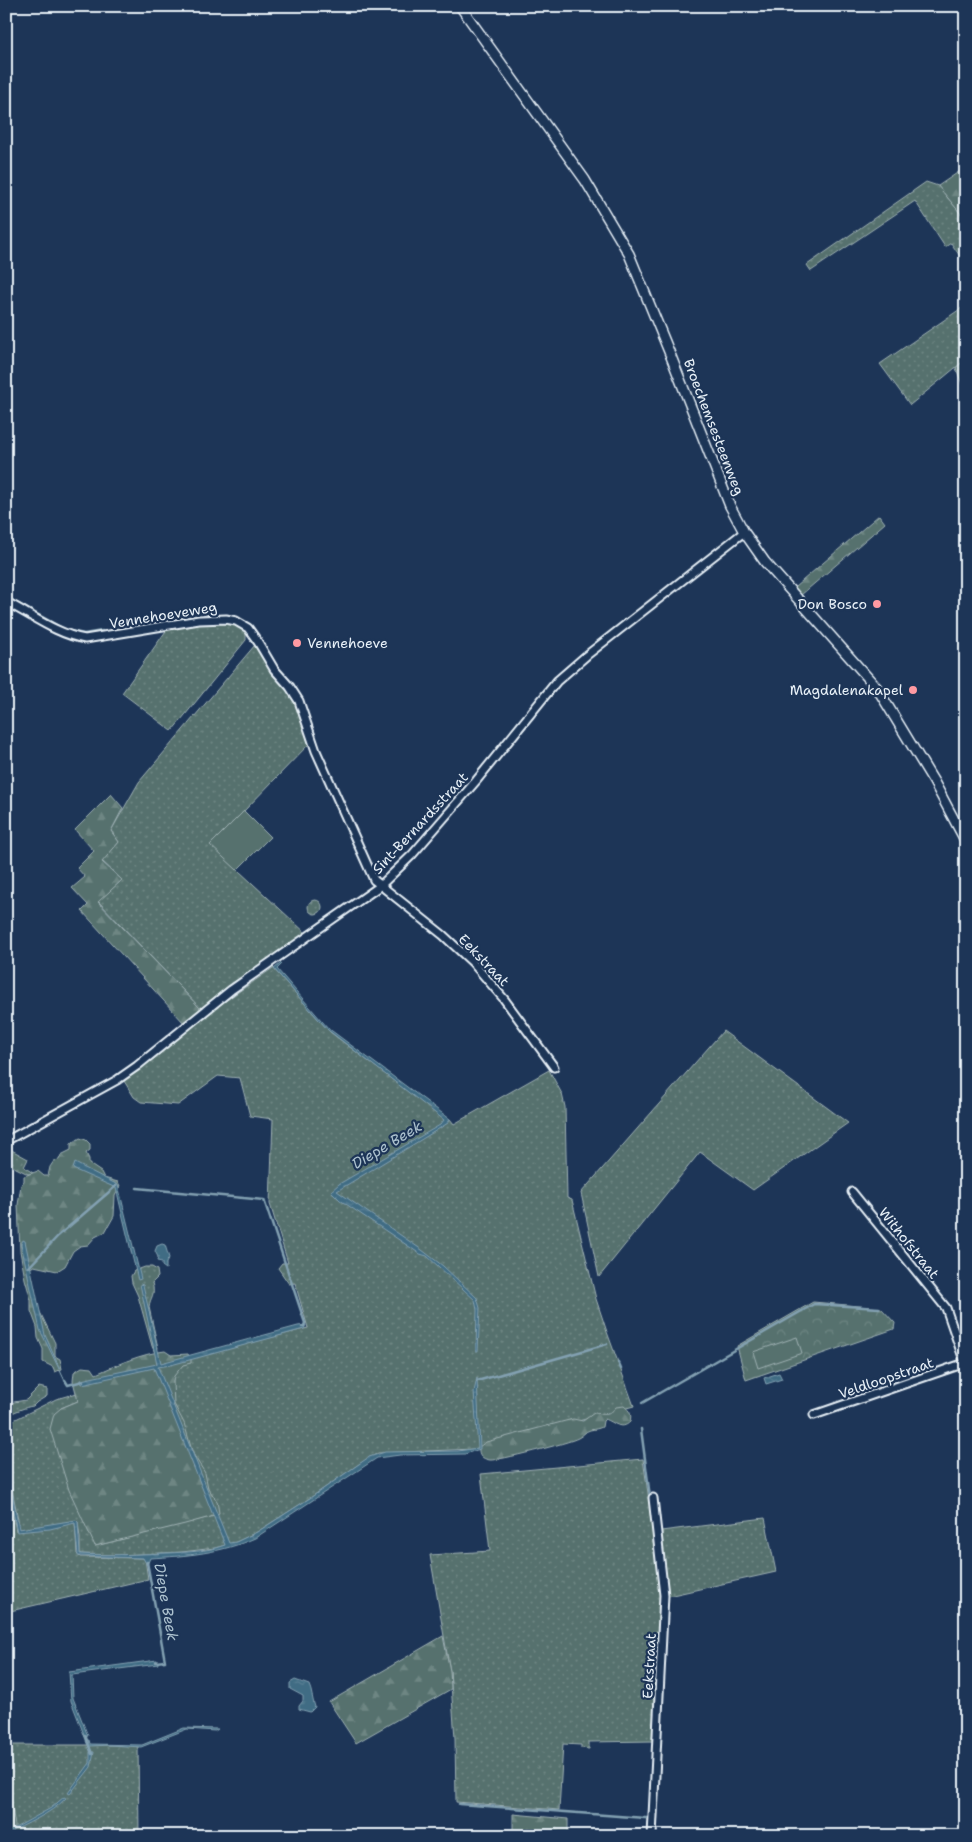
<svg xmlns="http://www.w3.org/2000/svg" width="972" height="1842" font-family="'Shantell Sans',sans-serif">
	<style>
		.grass { fill: url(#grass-dots); stroke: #9fb1b3 }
		.forest { fill: url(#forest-firs); stroke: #9fb1b3 }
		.park { fill: url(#park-crowns); stroke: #9fb1b3 }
		.pitch { fill: #56716e; stroke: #9fb1b3 }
		.water { fill: url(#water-ripples); stroke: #83a1b2 }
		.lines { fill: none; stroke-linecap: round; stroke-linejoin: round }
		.stream { stroke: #83a1b2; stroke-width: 2.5 }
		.minor-casing { stroke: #e8f1f8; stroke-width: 11 }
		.tertiary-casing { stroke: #e8f1f8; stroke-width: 12 }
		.minor { stroke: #1d3557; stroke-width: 7 }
		.tertiary { stroke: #1d3557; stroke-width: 9 }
		.poi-dot { fill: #ff9aa2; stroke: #1d3557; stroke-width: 2 }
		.labels { text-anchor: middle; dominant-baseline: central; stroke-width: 4.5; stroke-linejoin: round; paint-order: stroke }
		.street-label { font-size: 14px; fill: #e8f1f8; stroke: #1d3557 }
		.poi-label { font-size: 14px; fill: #e8f1f8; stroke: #1d3557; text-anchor: end }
		.water-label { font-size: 15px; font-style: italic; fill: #adc2cf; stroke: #1d3557 }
	</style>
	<defs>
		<pattern id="grass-dots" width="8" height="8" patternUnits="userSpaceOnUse" patternTransform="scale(1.25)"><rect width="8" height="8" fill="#56716e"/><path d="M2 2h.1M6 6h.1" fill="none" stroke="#6e8683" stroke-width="1.8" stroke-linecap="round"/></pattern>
		<pattern id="forest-firs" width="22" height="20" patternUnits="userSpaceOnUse" patternTransform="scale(1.25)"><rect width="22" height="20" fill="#56716e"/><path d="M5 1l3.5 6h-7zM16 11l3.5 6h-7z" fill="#6e8683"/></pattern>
		<pattern id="park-crowns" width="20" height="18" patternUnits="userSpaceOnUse" patternTransform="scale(1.25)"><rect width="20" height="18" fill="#56716e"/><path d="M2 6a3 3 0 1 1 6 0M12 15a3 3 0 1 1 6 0" fill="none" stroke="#6e8683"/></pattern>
		<pattern id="water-ripples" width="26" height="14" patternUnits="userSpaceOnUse" patternTransform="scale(1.25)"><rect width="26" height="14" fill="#406c84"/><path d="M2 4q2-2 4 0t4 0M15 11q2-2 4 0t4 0" fill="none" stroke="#5c8196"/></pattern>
	</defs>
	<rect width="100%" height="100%" fill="#1d3557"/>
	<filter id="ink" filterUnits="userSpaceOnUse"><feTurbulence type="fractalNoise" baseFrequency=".02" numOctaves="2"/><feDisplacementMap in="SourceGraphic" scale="10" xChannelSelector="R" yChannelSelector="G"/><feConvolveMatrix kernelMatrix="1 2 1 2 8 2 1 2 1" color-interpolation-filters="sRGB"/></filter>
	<g filter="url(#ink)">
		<path class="grass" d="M926,182L938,186L966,220V265L951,243L945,247L915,201L811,271L807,265Z
			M966,305V359L910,405L880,364Z
			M225,621L237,626L246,632V640L172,731L122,693L168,628Z
			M255,645L271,670L287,687L292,696L309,744L211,845L308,935L231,986L201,1009L98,901L122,880L102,861L119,842L111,831L139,782Z
			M308 907a7 7 0 1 1 14 0a7 7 0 1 1-14 0Z
			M273,968L330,1032L444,1119H450L454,1124L549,1070L562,1094L565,1107L567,1198L572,1200L596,1299L607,1332L634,1406L475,1449L378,1453L359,1464L310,1498L257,1532L236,1542L215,1548L182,1552L119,1555L80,1554V1538L78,1522H75L77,1554L80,1557L143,1558L145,1559L148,1579L6,1612V1476L16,1531L20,1529L6,1460V1424L56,1399L77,1393L78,1401L61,1408L95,1546L218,1515L158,1367L308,1328L295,1283L289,1284L278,1268L282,1263H288L270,1204L273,1119L250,1116L240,1078L218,1076L178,1105L141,1102L134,1097L124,1081L221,1004Z
			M723,1031L848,1123L753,1190L700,1152L599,1277L581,1193Z
			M6,1147L28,1159L24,1167L33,1173L28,1174L6,1163Z
			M145,1267H152L157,1270L158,1277L152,1283C156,1295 150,1297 149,1307L158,1348L155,1353L152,1346L138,1296L132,1283L131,1276L134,1271Z
			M39,1387L47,1389V1396L37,1402L33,1406C25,1407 14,1412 6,1416V1405L14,1402L26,1400Z
			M643,1459L655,1541L661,1595L653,1741L589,1742V1749L581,1748V1745L563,1744L559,1810L456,1802L455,1738L450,1671L430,1555L490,1551L481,1474Z
			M765,1518L776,1572L668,1596L661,1531Z
			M6,1745H110L138,1746L139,1836H6Z"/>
		<path class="forest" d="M966,167V220L938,186Z
			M966,359V395L956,368Z
			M879,515L885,523L801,595L795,587Z
			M111,794L123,808L111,831L119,842L102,862L122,880L98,902L201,1009L184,1023L82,911L88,905L72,888L85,877L77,868L94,851L75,830Z
			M80,1138L86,1140L90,1144V1150L86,1153L89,1159V1164L101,1172L104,1178L118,1182L120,1186L115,1196L114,1216L105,1232L95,1237L88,1245L80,1246L73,1251L65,1266L57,1271L34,1266L30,1268L38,1308L55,1343V1356L60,1359L62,1369L55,1372L53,1367L43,1362V1349L38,1338L37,1327L31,1311V1300L25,1279L20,1251L18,1205L21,1185L24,1181V1176L38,1171L44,1176H48L50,1167L54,1161L59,1160L61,1155L71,1150V1144Z
			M165,1351L171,1355L188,1354L191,1360V1363L183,1365L174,1376L173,1382L174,1404L184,1423L193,1454L205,1473L208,1488L217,1501L219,1513L214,1516L185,1524L95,1546L69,1490L50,1429L54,1414L61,1408L78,1401L73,1381L74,1372L82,1367L92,1368L96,1374C119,1364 140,1354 165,1351Z
			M624,1406C630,1411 632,1414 630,1422C621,1431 614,1422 605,1419L603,1421L602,1427C598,1429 595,1429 590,1430C585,1431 583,1436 578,1438C569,1443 497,1461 490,1460C482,1459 478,1455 479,1447L486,1442L573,1419L583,1421L594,1413C605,1414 607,1418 616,1407Z
			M443,1636L450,1671L451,1689L356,1743L329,1702Z
			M6,1770L15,1826L12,1836H6Z
			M513,1814L568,1819V1836H513Z"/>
		<path class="park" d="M813,1302L881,1308L895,1323L894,1329L746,1380L737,1346Z"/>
		<path class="pitch" d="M244,811L270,837L237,870L210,845Z
			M797,1337L802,1353L758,1368L753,1352Z"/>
		<path class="water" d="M281,963L282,964L277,969L328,1028L450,1119L448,1123L432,1133L337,1191L422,1250L443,1266L477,1298L480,1308L478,1351H476L477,1310L475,1300L427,1256L420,1254L340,1200L331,1191L339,1184L440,1125L444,1120L328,1030L274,969Z
			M75,1163L118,1185L141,1279L138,1280L116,1188L73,1169Z
			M23,1240L25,1241L45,1335L66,1383L40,1330L21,1244Z
			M162,1244L165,1245L169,1258L166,1263V1269L162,1266V1262L157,1261L158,1257L155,1251L157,1246Z
			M140,1284L143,1285L161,1363L298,1326L306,1325L304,1329L171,1365L158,1367L229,1543L236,1542L257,1532L310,1498L369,1457L385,1452L458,1451L478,1448L474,1392L477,1378L480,1449L465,1454L400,1455L377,1458L255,1538C221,1553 187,1556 150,1558L147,1565L143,1558L78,1556L75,1523L50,1529L17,1532L6,1476V1460L19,1529L76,1520L78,1522L80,1554C109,1556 138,1554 167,1553C186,1552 207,1552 225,1545L154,1368L82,1384L81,1380L157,1364Z
			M779,1373L782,1379L766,1384L764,1378Z
			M157,1660L158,1664L72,1675L73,1698L88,1736L85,1737L71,1701L69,1672Z
			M295,1680L309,1685C312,1691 312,1699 315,1707L310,1712L299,1709V1706L303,1701V1696L290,1689V1683Z
			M184,1728L218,1729L215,1731L187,1729L141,1747L110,1745L90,1746L88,1745L86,1741L89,1740L90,1744L142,1745Z
			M90,1752H94L91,1767L70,1794L68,1793L90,1763Z
			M64,1797L66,1798C50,1815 26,1823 6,1835V1833L51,1808Z"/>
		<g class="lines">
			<path class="stream" d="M6,597L66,630L84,634L102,631
				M6,606L36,622
				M51,631L63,637
				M297,706L314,754
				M316,759L342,817
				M344,823L353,843
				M381,891L418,919
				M137,1188L264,1200L305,1323L304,1326L302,1327
				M29,1267L58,1236L116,1186
				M618,1362L621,1369
				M65,1380L68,1385L83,1381
				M477,1381L607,1344
				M642,1403L814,1304L879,1308
				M641,1429L650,1497
				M147,1562L165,1661L156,1662
				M85,1735L92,1754
				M653,1741L654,1733
				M459,1804L645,1818H648L651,1814"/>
			<defs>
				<path id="minor" d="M6,602C32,615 56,634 85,639L199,620L226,619L236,621L248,628L258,642L274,669L290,687L299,701L316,751L374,880L443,935L472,962L504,999L554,1067
					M6,1141L117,1080L137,1066L231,990L380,886L412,855L476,781L557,681L587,655L744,532
					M852,1192L946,1308L966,1366
					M814,1415L965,1363
					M652,1836L664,1595L653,1498"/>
				<path id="tertiary" d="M460,6L585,180L629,254L670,354L730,506L744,532L765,562L877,688L934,782L966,842"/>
			</defs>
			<use href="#minor" class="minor-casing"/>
			<use href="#tertiary" class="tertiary-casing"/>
			<use href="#minor" class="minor"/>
			<use href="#tertiary" class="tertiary"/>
		</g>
	</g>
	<g class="poi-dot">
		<circle cx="877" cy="604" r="5"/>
		<circle cx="297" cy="643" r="5"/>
		<circle cx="913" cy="690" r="5"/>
	</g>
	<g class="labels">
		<g class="street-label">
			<text transform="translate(714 427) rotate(69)">Broechemsesteenweg</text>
			<text transform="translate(163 615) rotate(-9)">Vennehoeveweg</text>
			<text transform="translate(420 823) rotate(-47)">Sint-Bernardsstraat</text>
			<text transform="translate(484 960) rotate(46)">Eekstraat</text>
			<text transform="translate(909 1243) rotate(51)">Withofstraat</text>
			<text transform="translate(886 1378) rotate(-19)">Veldloopstraat</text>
			<text transform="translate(649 1666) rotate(-87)">Eekstraat</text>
		</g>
		<g class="poi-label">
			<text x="867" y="604">Don Bosco</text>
			<text x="307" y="643" text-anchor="start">Vennehoeve</text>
			<text x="903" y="690">Magdalenakapel</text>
		</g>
		<g class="water-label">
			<text transform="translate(387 1145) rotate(-31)">Diepe Beek</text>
			<text transform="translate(166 1602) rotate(80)">Diepe Beek</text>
		</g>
	</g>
	<rect width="972" height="1842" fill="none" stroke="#1d3557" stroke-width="25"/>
	<rect x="12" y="12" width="947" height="1817" fill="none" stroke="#e8f1f8" stroke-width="2" filter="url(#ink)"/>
</svg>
